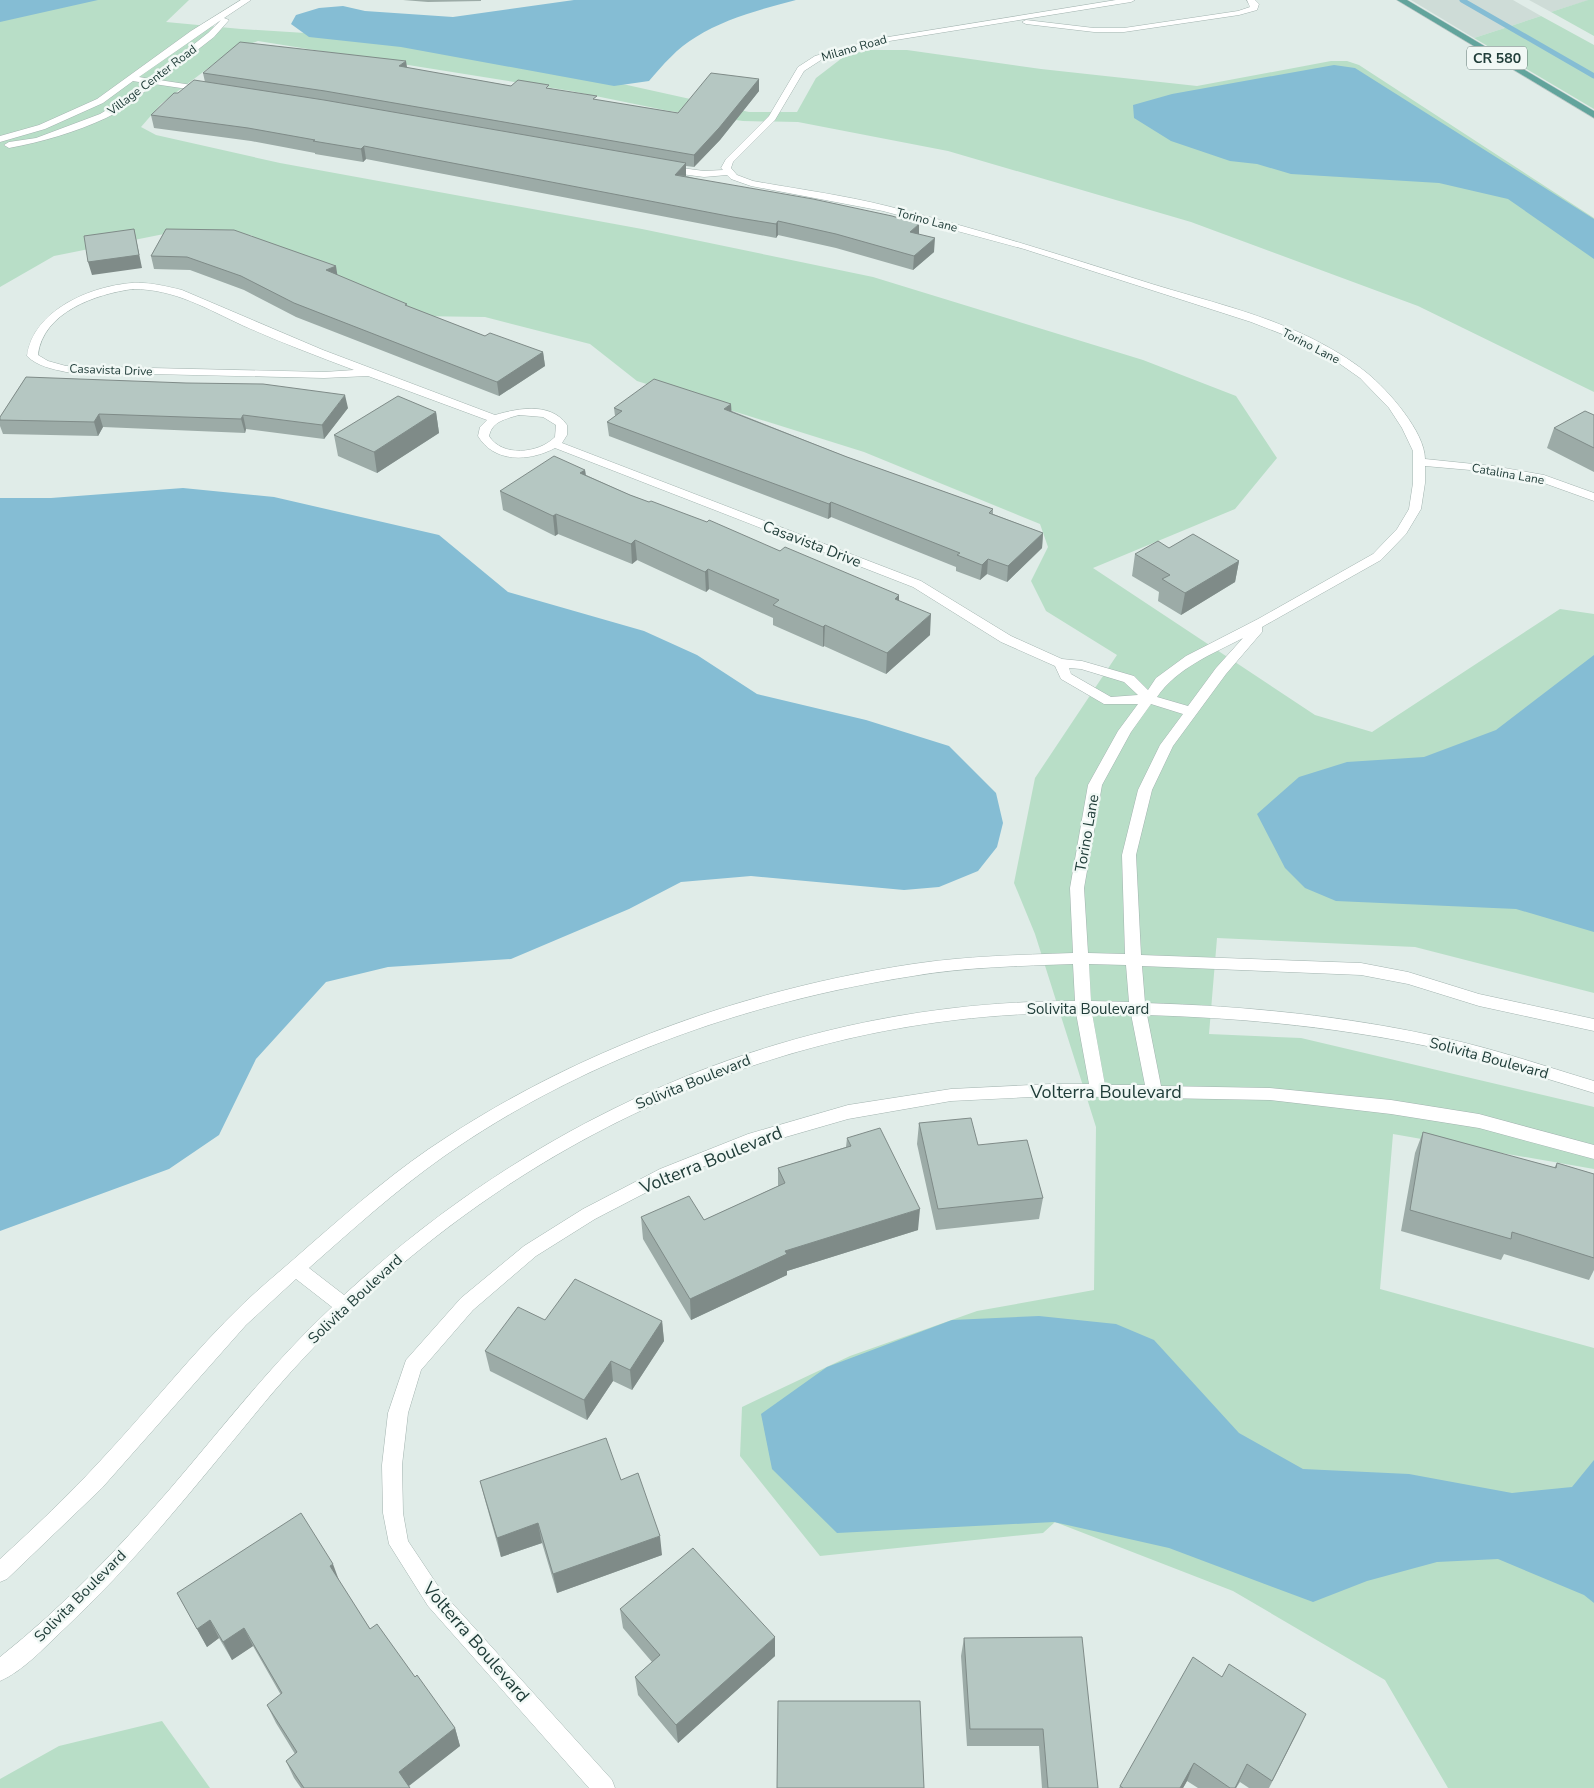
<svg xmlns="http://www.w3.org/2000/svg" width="1594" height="1788" font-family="'Nunito Sans',sans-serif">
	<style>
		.built { fill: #cedcd7 }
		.green { fill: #b8dec7 }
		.water { fill: #85bdd4 }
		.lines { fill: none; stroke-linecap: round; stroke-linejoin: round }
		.stream { stroke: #85bdd4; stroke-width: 5 }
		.minor-casing { stroke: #a3b4b0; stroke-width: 1 }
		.major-casing { stroke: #c1c9c8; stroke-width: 1 }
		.minor { fill: #fff; fill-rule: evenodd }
		.major { fill: #62a49c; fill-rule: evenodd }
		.wall { fill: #9caba7 }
		.shaded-wall { fill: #7f8b88 }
		.building { fill: #b5c7c2; stroke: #7f8b88 }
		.labels { text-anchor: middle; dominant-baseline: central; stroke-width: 5; stroke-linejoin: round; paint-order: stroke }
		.far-street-label { font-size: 12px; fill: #203d39; stroke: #f1f8f5 }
		.shield { fill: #f1f8f5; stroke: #5f7571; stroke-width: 1 }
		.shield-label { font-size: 14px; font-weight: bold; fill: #203d39 }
		.street-label { font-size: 15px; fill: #203d39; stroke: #f1f8f5 }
		.near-street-label { font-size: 18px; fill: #203d39; stroke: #f1f8f5 }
	</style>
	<rect width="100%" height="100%" fill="#e0ece8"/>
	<path class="built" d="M1411,0H1513L1541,16L1474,38Z
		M1529,0H1589L1551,12Z"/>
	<path class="green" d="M0,0H189L166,22L241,29L384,38L476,59L627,85L749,112H797L816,78L846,55L870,50H907L1041,69L1197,86L1331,61H1347L1359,65L1594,218V392L1418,306L1191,222L948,151L798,122L743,121L669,111L571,91L258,41L232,50L161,104L141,127L156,135L280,163L642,229L873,277L1143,360L1236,396L1277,458L1235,509L1093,568L1315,715L1372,732L1560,609L1594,614V993L1415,947L1217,938L1209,1034L1301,1038L1594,1107V1169L1393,1134L1380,1289L1594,1348V1788H1448L1385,1680L1233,1591L1055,1522L1043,1533L820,1556L740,1456L742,1407L850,1356L977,1311L1094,1290L1096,1127L1035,934L1014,883L1035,778L1117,655L1046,611L1031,581L1048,547L1040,524L864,452L637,381L590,344L485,317L345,315L251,235L169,233L54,256L0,287Z
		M1588,0H1594V36L1551,12Z
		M1541,16L1594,45V109L1474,38Z
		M162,1721L210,1788H0V1779L59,1746Z"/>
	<path class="water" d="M0,0H98L0,22Z
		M574,0H796C762,9 726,18 696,37C678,47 662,66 649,81L614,86L401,47L309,37L291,24L296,15L319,8L343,6L365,11L453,17Z
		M1334,65L1355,68L1594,219V259L1508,199L1439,183L1291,174L1257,164L1230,161L1171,141L1134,118L1133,105L1172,94Z
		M183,488L274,497L439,535L508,592L644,631L697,655L757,694L866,720L949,746L996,793L1003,823L997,847L978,871L939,887L904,890L751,876L681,882L629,909L511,959L388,967L326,982L256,1059L219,1135L169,1169L0,1231V498H51Z
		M1594,655V932L1516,909L1336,901L1305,888L1285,868L1257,814L1299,777L1347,762L1424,757L1496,730Z
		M1039,1316L1116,1324L1154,1340L1239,1433L1303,1469L1409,1474L1512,1493L1572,1487L1594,1460V1603L1584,1595L1498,1559L1437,1562L1367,1581L1313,1602L1169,1548L1054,1522L837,1533L772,1469L761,1414L827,1367L952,1320Z"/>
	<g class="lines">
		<path class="stream" d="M1462,0L1594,76"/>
		<defs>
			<path id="minor" d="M241,0H251L224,18L229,20L214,37L159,80L205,87L209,90L208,92L154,84C139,96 123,110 106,118C76,132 42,142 9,148L4,145L9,142L36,138L100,114L123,100L145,83L133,81L103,103L45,129L0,142V136L39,125L97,99L191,31ZM221,20L208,33L150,79L139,77Z
				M1116,0H1135L1131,2L877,43L821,60L804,71L775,120L733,162L731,168L737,175L753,181C797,189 843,195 887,206C976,228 1064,256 1152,284C1204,300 1260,313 1309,337C1329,347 1350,359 1367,373C1388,390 1425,432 1425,459L1493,466L1544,475L1594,493V501L1541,482L1493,472L1425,466V483L1421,509L1406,534L1381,560L1262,627V632L1226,674L1173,746L1152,790L1136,855L1141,955L1361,963L1408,972L1479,994L1594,1019V1031L1479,1006L1408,984L1361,975L1142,966L1145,1003C1245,1006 1347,1016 1444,1038C1495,1049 1544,1066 1594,1081V1093C1544,1078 1495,1062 1445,1050C1348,1028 1246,1018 1147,1015L1161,1086L1270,1088L1391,1100L1479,1114L1594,1145V1159L1479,1128L1391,1114L1270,1100L1051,1096L951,1101L848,1119L758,1145L672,1179L595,1219L536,1256L473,1310L421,1370L408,1413L402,1465L403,1513L408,1541L442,1592L612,1780L615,1788H589L428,1606L389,1544L383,1513L382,1465L388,1413L406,1360L461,1298L524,1246L583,1209L660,1169L748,1134L848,1105L951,1089L1051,1084H1089L1076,1013C755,1012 456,1167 255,1414C193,1489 133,1565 62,1631C44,1648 23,1671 0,1681V1657C63,1607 118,1549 170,1489C224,1426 271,1364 332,1307L296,1279L246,1325L102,1488L7,1579L0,1582V1559C35,1527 69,1495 101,1460C149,1409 193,1352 244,1303C265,1283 289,1264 311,1244C355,1206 398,1168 447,1137C587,1046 748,989 913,964C966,956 1019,955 1073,953L1070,888L1088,785L1118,731L1138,704H1104L1061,679L1055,666L1001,642L913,587L555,448C529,462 494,463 478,436L480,427L487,420L368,376L324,378L66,372C52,369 37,366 27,356C33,310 91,286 132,283C149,282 165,286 182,290L323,350L495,415C519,408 551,402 567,425V435L562,443L921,581L1011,636L1062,659L1082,661L1134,676L1148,690L1156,678L1186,656L1258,619L1373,554L1397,529L1409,509L1413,483V451L1402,428L1389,408L1360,378L1333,359L1300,341L1251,322L1024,249L883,211L751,186L731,179L727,175L704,177L666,172L661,169L666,166L704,171L723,170L721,168L726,159L769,116L798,67L815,56L876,39ZM133,289C175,289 207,309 244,326C280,342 317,356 354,370L324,372L66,366L48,361L38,355C43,312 96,294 133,289ZM519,415L543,417L556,425L555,437C538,454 502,457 489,436C492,421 506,419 519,415ZM1243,638L1216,668L1188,706L1157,697C1177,668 1212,654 1243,638ZM1069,668L1081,669L1124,682L1138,695L1111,697L1071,674ZM1151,704L1183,714L1160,745L1138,790L1122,855L1125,954L1088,953L1084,888L1102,785L1131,732ZM1073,964L1075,1001C798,1001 546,1109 344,1295L309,1268C352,1230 395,1191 443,1157C581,1060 746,1002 913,976C966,967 1020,966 1073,964ZM1089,964L1126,965L1129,1002L1091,1001ZM1092,1013L1131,1014L1145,1085H1105Z
				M1247,0H1255L1259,4L1257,10L1239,15L1124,32H1094L1026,24L1022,22L1026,20L1094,28H1124L1238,11L1250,7Z"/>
			<path id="major" d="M1397,0H1407L1594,111V118Z"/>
		</defs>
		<use href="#minor" class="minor-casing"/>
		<use href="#major" class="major-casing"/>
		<use href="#minor" class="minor"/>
		<use href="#major" class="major"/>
	</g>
	<path class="wall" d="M403,0H481V1L428,2Z
		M407,68L511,86L549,88L597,100L678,113L759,79V91L720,140L694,167L686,166V176L919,234L934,252L913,270L836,248L778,235L776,238L734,230L366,159L363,162L315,154V153L251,141L154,128L151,115L178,93L205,82L203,73Z
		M166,229L337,275L407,306L485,336L543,352L545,366L499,396L296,317L244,290L190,270L154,269L151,256Z
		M26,377L348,408L324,439L246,429L245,433L103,427L98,436L3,434L0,426V417Z
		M614,408L732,411L847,457L993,509V514L1043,533L1042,548L1007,582L987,574L980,580L956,571V567L831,517L828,519L609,436L607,422L615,416Z
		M436,412L439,433L377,473L338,456L334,435Z
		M1594,415V472L1547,448L1554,428Z
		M585,470L586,475L630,495L780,551L899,601L930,635L886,674L824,646L823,647L773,625V618L709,589L706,592L637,560L632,564L558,534L555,536L503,510L500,491Z
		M1169,548L1239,561L1235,582L1181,615L1158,601L1159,592L1132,576L1135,554Z
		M919,1123L978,1145L1043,1198L1039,1219L936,1230L917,1144Z
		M1423,1132L1554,1168L1557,1163L1594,1174V1270L1589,1280L1504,1254L1501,1260L1401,1231L1415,1153Z
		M847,1138L918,1230L787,1271V1275L691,1320L643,1239L641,1217L704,1220L778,1186V1168L846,1147Z
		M545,1320L662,1321L664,1341L632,1390L613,1381L587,1420L490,1371L485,1351Z
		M621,1480L662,1555L557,1593L542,1543L501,1557L485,1500L480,1481Z
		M340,1583L370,1629L415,1677L455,1728L460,1746L409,1786L410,1788H301L294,1778L286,1761L295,1754L276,1723L267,1705L281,1695L253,1646L232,1660L219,1638L207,1647L177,1593Z
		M620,1609L775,1656L678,1743L638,1695L635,1677L652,1662L623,1628Z
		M964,1638L1098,1788H1042L1039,1746H967L961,1656Z
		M1222,1677L1306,1714L1269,1788H1249L1240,1782L1236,1788H1198L1187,1781L1183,1788H1119L1120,1786Z"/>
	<path class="shaded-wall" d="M406,61L408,73L399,66Z
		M759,79V91L720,140L694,167V155Z
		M364,146L366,159L363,162L361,149Z
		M686,163V176L675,175Z
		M778,221V235L776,238V224Z
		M919,224V237L910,232Z
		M134,229L142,268L92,275L88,262Z
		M935,238L934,252L913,270L914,256Z
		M336,266L338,279L326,270Z
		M543,352L545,366L499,396L497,382Z
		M345,395L348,408L324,439L322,425Z
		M731,404L732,418L724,409Z
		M436,412L439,433L377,473L374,452Z
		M99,414L103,427L98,436L94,422Z
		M243,415L246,429L245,433L241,419Z
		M585,470L587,490L580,473Z
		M831,502V517L828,519L829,504Z
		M556,514L558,534L555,536L553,516Z
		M1043,533L1042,548L1007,582L1008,566Z
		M635,540L637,560L632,564L631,544Z
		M988,559L987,574L980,580L982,565Z
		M1239,561L1235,582L1181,615L1185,593Z
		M708,569L709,589L706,592L705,572Z
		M899,595V615L895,599Z
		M931,614L930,635L886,674L887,653Z
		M825,625L824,646L823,647V627Z
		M920,1209L918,1230L787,1271V1275L691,1320L690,1299L785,1251Z
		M662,1321L664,1341L632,1390L630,1370Z
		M611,1361L613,1381L587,1420L584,1400Z
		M538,1523L542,1543L501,1557L497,1538Z
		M660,1536L662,1555L557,1593L553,1574Z
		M333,1564L340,1583L330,1566Z
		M210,1620L219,1638L207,1647L197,1629Z
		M244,1628L253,1646L232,1660L223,1642Z
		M775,1637V1656L678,1743L676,1725Z
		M1306,1714L1298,1731L1269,1788Z
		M455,1728L460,1746L406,1788L399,1772Z
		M1194,1763L1187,1781L1183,1788H1180Z
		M1247,1764L1236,1788H1235Z"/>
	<path class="building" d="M240,42L406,61L399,66L511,86L518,80L549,85L546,88L597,96L593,99L678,113L711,73L759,79L719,128L694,155L325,91L203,73Z
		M194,80L324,100L686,163L675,175L813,199L892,216L919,224L910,232L935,238L914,256L836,234L778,221L776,224L733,217L364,146L361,149L313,141L315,140L248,128L151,115L174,93H178Z
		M134,229L139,255L88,262L84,236Z
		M166,229L234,230L336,266L326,270L407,304L405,305L485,336L490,333L543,352L497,382L294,303L241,276L187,257L151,256Z
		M26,377L186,383L263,384L345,395L322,425L243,415L241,419L99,414L94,422L0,420V417Z
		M654,379L731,404L724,409L847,457L993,509L989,513L1043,533L1008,566L988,559L982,565L957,555L960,553L831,502L829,504L607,422L622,411L614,408Z
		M398,396L436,412L374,452L334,435Z
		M1585,411L1594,415V448L1554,428Z
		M554,456L585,470L580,473L630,495L649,502L651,501L707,522L709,520L780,551L785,547L899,595L895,599L931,614L887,653L825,625L823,627L773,605L779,600L708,569L705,572L635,540L631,544L556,514L553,516L500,491Z
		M1193,534L1239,561L1185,593L1162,579L1170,575L1135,554L1158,541L1169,548Z
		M971,1118L978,1145L1027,1140L1043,1198L938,1209L919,1123Z
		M880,1128L920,1209L785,1251L787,1254L690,1299L641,1217L689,1196L704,1220L785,1183L778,1168L851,1146L847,1138Z
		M1423,1132L1556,1168L1557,1163L1594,1174V1258L1512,1232L1511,1239L1410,1210Z
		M575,1279L662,1321L630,1370L611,1361L584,1400L485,1351L518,1307L545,1320Z
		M606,1438L621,1480L638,1473L660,1536L553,1574L538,1523L497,1538L480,1481Z
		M301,1513L333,1564L330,1566L370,1629L377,1624L415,1677L417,1675L455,1728L399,1772L410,1788H304L286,1761L297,1752L267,1705L282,1693L244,1628L223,1642L210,1620L197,1629L177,1593Z
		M693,1548L775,1637L676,1725L635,1677L660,1655L620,1609Z
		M1082,1637L1098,1788H1048L1043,1729H970L964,1638Z
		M1193,1657L1222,1677L1229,1664L1306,1714L1272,1781L1247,1764L1235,1788H1230L1194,1763L1180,1788H1123L1120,1786Z
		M778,1701H920L924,1788H777Z"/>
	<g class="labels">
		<g class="far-street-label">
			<text transform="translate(854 48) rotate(-16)">Milano Road</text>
			<text transform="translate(152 80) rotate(-37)">Village Center Road</text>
			<text transform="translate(927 220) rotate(15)">Torino Lane</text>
			<text transform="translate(1311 346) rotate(27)">Torino Lane</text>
			<text transform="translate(111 370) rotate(2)">Casavista Drive</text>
			<text transform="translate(1508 474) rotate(10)">Catalina Lane</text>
		</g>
		<rect class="shield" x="1467" y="46.5" width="60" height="23" rx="4"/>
		<g class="shield-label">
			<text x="1497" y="58">CR 580</text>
		</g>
		<g class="street-label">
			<text transform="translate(812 544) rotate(21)">Casavista Drive</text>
			<text transform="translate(1087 833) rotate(-80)">Torino Lane</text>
			<text x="1088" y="1009">Solivita Boulevard</text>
			<text transform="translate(1489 1058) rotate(15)">Solivita Boulevard</text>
			<text transform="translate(693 1082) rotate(-22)">Solivita Boulevard</text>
			<text transform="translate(355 1299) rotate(-43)">Solivita Boulevard</text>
			<text transform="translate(80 1596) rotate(-45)">Solivita Boulevard</text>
		</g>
		<g class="near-street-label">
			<text x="1106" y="1092">Volterra Boulevard</text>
			<text transform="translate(711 1160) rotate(-22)">Volterra Boulevard</text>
			<text transform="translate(476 1642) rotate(49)">Volterra Boulevard</text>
		</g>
	</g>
</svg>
